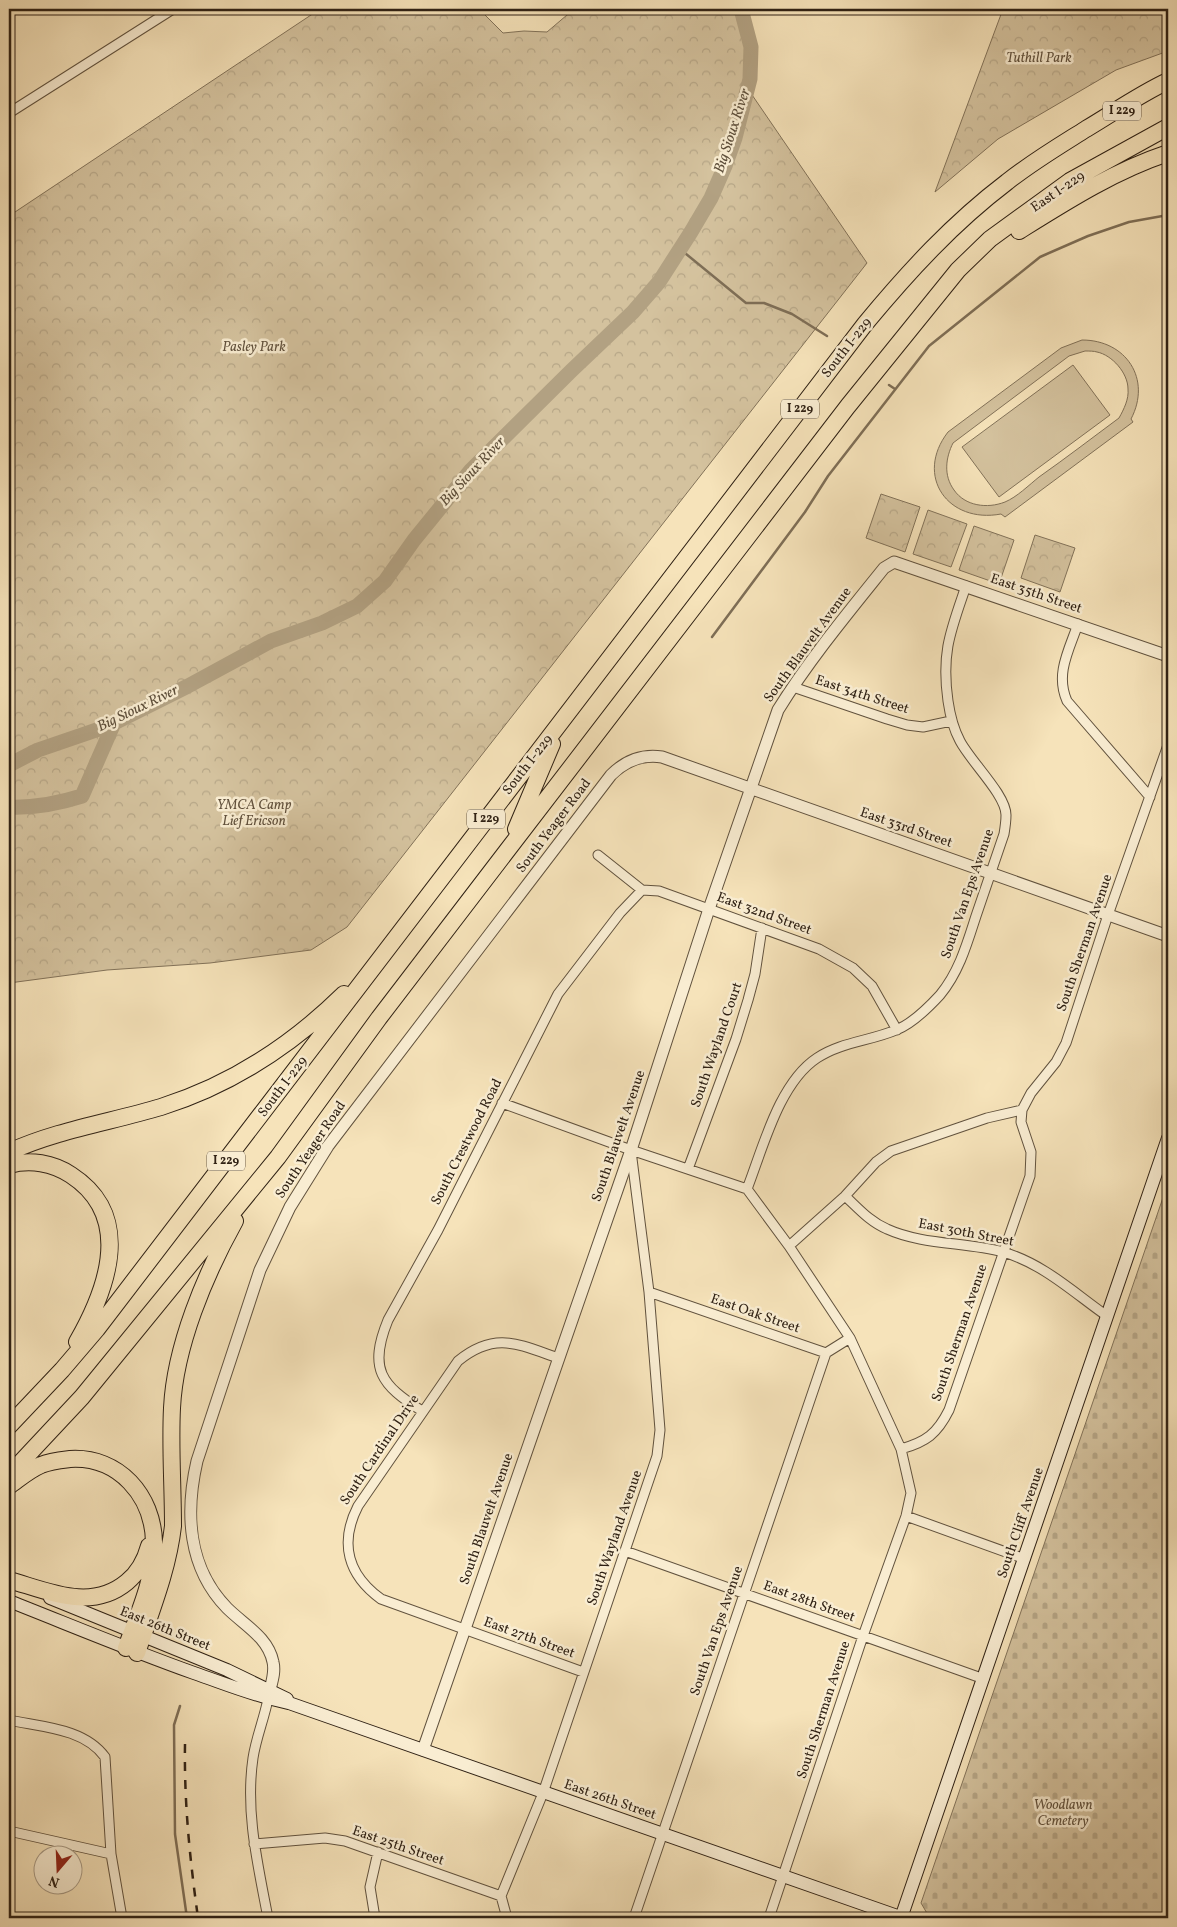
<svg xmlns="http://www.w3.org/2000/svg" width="1177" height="1927" font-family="Vollkorn,serif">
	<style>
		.green { fill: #d4c29e; stroke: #827259; fill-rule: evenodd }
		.cemetery { fill: url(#cemetery-stones); stroke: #827259 }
		.park { fill: url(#park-crowns); stroke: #827259 }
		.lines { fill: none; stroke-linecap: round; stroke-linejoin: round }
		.stream { stroke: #7e6e56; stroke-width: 2.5 }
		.river { stroke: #b2a182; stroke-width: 15 }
		.minor-casing { stroke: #61523e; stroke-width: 11 }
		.tertiary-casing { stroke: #61523e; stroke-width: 13 }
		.secondary-casing { stroke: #2f2114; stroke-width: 14 }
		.motorway-casing { stroke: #2f2114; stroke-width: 18 }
		.minor { stroke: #f9edd2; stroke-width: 9 }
		.tertiary { stroke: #f9edd2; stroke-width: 11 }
		.secondary { stroke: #f9edd2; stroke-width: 12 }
		.motorway { stroke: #f6e3ba; stroke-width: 16 }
		.rail { stroke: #2f2114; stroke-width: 2.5; stroke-dasharray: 9 9; stroke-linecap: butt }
		.labels { text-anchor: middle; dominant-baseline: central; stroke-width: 5; stroke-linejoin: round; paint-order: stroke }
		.shield { fill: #f9edd2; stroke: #6c5e4d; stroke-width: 1 }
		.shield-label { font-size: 12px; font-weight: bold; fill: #2f2114 }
		.park-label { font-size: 14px; font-style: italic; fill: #61513d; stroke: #f9edd2 }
		.street-label { font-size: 14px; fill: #2f2114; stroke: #f9edd2 }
		.water-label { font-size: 15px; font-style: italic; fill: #5d4e3a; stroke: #f9edd2 }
	</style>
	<defs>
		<pattern id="cemetery-stones" width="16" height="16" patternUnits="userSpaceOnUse" patternTransform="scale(1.25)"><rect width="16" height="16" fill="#d4c29e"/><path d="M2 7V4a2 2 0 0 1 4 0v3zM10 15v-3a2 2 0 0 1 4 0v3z" fill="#b6a687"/></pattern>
		<pattern id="park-crowns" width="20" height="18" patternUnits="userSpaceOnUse" patternTransform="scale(1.25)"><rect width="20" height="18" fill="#d4c29e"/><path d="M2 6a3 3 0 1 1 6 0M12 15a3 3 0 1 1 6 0" fill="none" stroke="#b6a687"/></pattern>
	</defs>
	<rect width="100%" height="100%" fill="#f6e3ba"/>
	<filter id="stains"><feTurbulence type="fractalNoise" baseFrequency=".004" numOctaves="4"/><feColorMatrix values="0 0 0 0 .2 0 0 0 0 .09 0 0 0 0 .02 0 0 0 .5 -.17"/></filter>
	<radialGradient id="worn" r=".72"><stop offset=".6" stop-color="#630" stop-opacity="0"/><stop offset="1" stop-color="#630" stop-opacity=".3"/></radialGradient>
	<path class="green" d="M1082,340C1126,340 1152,379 1131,419L1133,422L1005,517L1001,514C948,524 914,476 948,432L1061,348ZM1085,351C1089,351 1094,351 1097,352C1112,355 1128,373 1128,389C1129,399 1124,409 1119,418C1092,438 1066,458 1039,477C1029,485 1017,497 1005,502C987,509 965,506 954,490C943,475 946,457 953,443L1069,356Z
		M1073,365L1110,415L999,497L962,447Z"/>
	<path class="cemetery" d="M1168,1183V1918H937L928,1915L921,1903Z"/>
	<path class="park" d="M320,9H479L503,33L524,31L547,32L574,9H741C750,36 754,60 748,89L867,263L347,927L311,950L210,963L107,970L9,983V216Z
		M1003,9H1168V51L1116,70L998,139L935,192Z
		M881,494L920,507L905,552L866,538Z
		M928,510L967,524L951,567L913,554Z
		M974,526L1014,540L999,584L959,570Z
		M1035,535L1075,548L1060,592L1021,578Z"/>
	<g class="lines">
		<path class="stream" d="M680,249L746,303H764L792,314L827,336
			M889,385L895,389
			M712,637L805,512L828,476L929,346L1040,257L1088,236L1129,222L1168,215
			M180,1706L174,1725L175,1834L187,1918"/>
		<path class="river" d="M9,765L38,750L108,726L188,686L271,641L322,623L357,606L385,581L414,540L471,470L571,371L633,312L659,282L691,232L711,198L725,166L735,138L750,79L751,47L741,9
			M9,807C35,808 57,804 82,796L114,723"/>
		<defs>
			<path id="minor" d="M9,113L173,9
				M1078,624C1069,650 1055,674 1067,701L1150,797
				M793,687L887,719L907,725L923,727L951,721
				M598,855L642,890L659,891L819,949L853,968L872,986L897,1030
				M502,1103L631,1150L747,1189
				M688,1169L736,1039L748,1000L755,974L762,928
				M747,1189L789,1246L850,1338L901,1449L911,1493L906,1516L863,1636L769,1918
				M747,1189C763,1148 779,1083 817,1058C841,1042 870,1041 896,1030C912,1024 928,1008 940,995C959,972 967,944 976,916C985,889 995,861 1004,834C1005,828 1006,821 1006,815C1006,795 971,762 960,741C953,728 950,715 948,701C941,652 951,630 966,586
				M845,1196C858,1208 870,1222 887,1229C922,1245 966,1242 1003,1252C1044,1264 1074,1293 1107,1316
				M789,1246L845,1196L876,1162L891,1151L987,1118L1022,1110
				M649,1292L826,1353L850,1338
				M558,1358C518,1344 495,1331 458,1361L358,1506C339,1543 348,1575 381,1599L583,1672
				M422,1411C381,1385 368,1369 388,1320L438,1230L558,994L620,913L642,890
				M901,1449C926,1442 937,1434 949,1410L1030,1176L1031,1152L1021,1122L1022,1110L1031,1093L1056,1062L1066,1043L1108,915L1168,745
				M906,1516L1025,1559
				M625,1551L984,1679
				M9,1720C41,1727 84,1728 105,1757L111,1854L122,1918
				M9,1831L111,1854
				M254,1844L325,1838L345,1841L501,1896
				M268,1918C258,1865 245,1812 253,1758C256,1738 264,1719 268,1699
				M375,1918L370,1887L378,1852
				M507,1918L501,1896L543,1793L657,1456L660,1430L649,1292L631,1151
				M634,1918L826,1353"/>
			<path id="tertiary" d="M268,1699C270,1686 276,1674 273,1662C268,1637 244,1625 227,1608C188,1568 185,1513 197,1461L260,1270L290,1207L328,1146L611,775C625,761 642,754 662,757L1168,936
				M423,1750L631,1150L709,909L778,710C809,660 847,614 884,568L894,562L1168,656"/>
			<path id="secondary" d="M50,1598L227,1670L287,1699
				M9,1601C70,1625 132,1651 194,1673C226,1684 257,1697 289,1703L903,1918
				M901,1918L1168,1138"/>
			<path id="motorway" d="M1019,231C1067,201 1114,171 1168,153
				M516,829L552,744
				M9,1152C57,1130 111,1122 161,1107C231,1085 292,1045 344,994
				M9,1165C30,1159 53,1163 71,1175C134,1216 108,1288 77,1342
				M9,1426L62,1370L97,1329L865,324C908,272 953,223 1007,182C1032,162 1059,146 1086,129C1113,113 1140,94 1168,81
				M9,1475L82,1397L278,1157L379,1018L506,852L848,406L958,270L990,239L1070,181L1168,127
				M9,1486C19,1479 29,1470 41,1465C50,1461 61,1460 70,1459C119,1456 153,1496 154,1542C155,1579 138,1614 126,1648
				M9,1580C48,1591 91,1612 127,1582C139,1572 145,1561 149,1546
				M137,1653C151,1611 168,1570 173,1526C173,1486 170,1447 172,1408C175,1346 205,1275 235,1221"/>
		</defs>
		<use href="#minor" class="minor-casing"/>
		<use href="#tertiary" class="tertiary-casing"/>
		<use href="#secondary" class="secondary-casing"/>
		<use href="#motorway" class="motorway-casing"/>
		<use href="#minor" class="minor"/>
		<use href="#tertiary" class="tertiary"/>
		<use href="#secondary" class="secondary"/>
		<use href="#motorway" class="motorway"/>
		<path class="rail" d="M185,1744C184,1803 190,1860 198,1918"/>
	</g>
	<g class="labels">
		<g class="shield">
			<rect x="1103" y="101.5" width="38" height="19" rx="4"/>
			<rect x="781" y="399.5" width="38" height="19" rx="4"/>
			<rect x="467" y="809.5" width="38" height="19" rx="4"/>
			<rect x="207" y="1151.5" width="38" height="19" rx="4"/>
		</g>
		<g class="shield-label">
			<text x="1122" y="111">I 229</text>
			<text x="800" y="409">I 229</text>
			<text x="486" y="819">I 229</text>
			<text x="226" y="1161">I 229</text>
		</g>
		<g class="park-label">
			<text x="1039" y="58">Tuthill Park</text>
			<text x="254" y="347">Pasley Park</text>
			<text x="254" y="805">YMCA Camp<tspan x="254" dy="16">Lief Ericson</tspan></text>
			<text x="1063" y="1805">Woodlawn<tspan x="1063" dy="16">Cemetery</tspan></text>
		</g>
		<g class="street-label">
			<text transform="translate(1058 192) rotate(-34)">East I-229</text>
			<text transform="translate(847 348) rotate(-52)">South I-229</text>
			<text transform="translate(1036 594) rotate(19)">East 35th Street</text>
			<text transform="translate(808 645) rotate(-54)">South Blauvelt Avenue</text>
			<text transform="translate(862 695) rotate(18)">East 34th Street</text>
			<text transform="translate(528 765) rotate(-52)">South I-229</text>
			<text transform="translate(554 826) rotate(-53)">South Yeager Road</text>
			<text transform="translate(906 828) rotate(19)">East 33rd Street</text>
			<text transform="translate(968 894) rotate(-71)">South Van Eps Avenue</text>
			<text transform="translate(764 914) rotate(20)">East 32nd Street</text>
			<text transform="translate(1085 943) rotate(-71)">South Sherman Avenue</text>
			<text transform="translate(717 1045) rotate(-71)">South Wayland Court</text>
			<text transform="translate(283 1087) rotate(-53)">South I-229</text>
			<text transform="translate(619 1136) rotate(-71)">South Blauvelt Avenue</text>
			<text transform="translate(467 1142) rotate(-63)">South Crestwood Road</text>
			<text transform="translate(311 1150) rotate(-56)">South Yeager Road</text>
			<text transform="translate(966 1233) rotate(11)">East 30th Street</text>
			<text transform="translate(755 1314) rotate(19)">East Oak Street</text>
			<text transform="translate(960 1333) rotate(-71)">South Sherman Avenue</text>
			<text transform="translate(380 1450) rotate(-56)">South Cardinal Drive</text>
			<text transform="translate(487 1519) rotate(-71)">South Blauvelt Avenue</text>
			<text transform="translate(1021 1523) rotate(-71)">South Cliff Avenue</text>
			<text transform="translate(615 1538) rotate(-71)">South Wayland Avenue</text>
			<text transform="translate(809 1602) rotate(20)">East 28th Street</text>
			<text transform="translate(165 1629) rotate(22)">East 26th Street</text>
			<text transform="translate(717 1631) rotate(-71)">South Van Eps Avenue</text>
			<text transform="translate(529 1638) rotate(20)">East 27th Street</text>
			<text transform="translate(824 1710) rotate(-72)">South Sherman Avenue</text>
			<text transform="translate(610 1800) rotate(19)">East 26th Street</text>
			<text transform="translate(398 1846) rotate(19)">East 25th Street</text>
		</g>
		<g class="water-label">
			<text transform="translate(733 131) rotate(-72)">Big Sioux River</text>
			<text transform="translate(473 472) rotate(-47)">Big Sioux River</text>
			<text transform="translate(138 709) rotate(-26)">Big Sioux River</text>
		</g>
	</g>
	<rect width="1177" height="1927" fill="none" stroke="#f6e3ba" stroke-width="30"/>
	<rect x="10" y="10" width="1157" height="1907" fill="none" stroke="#2f2114" stroke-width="2.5"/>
	<rect x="15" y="15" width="1147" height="1897" fill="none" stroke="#2f2114"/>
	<g transform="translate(58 1870) rotate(199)"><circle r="24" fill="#f9edd2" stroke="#a89b86"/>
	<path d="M0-4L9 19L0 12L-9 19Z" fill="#8f2418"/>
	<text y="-8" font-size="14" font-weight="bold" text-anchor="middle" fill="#2f2114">N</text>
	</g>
	<rect width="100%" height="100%" filter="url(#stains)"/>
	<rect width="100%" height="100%" fill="url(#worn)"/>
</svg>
